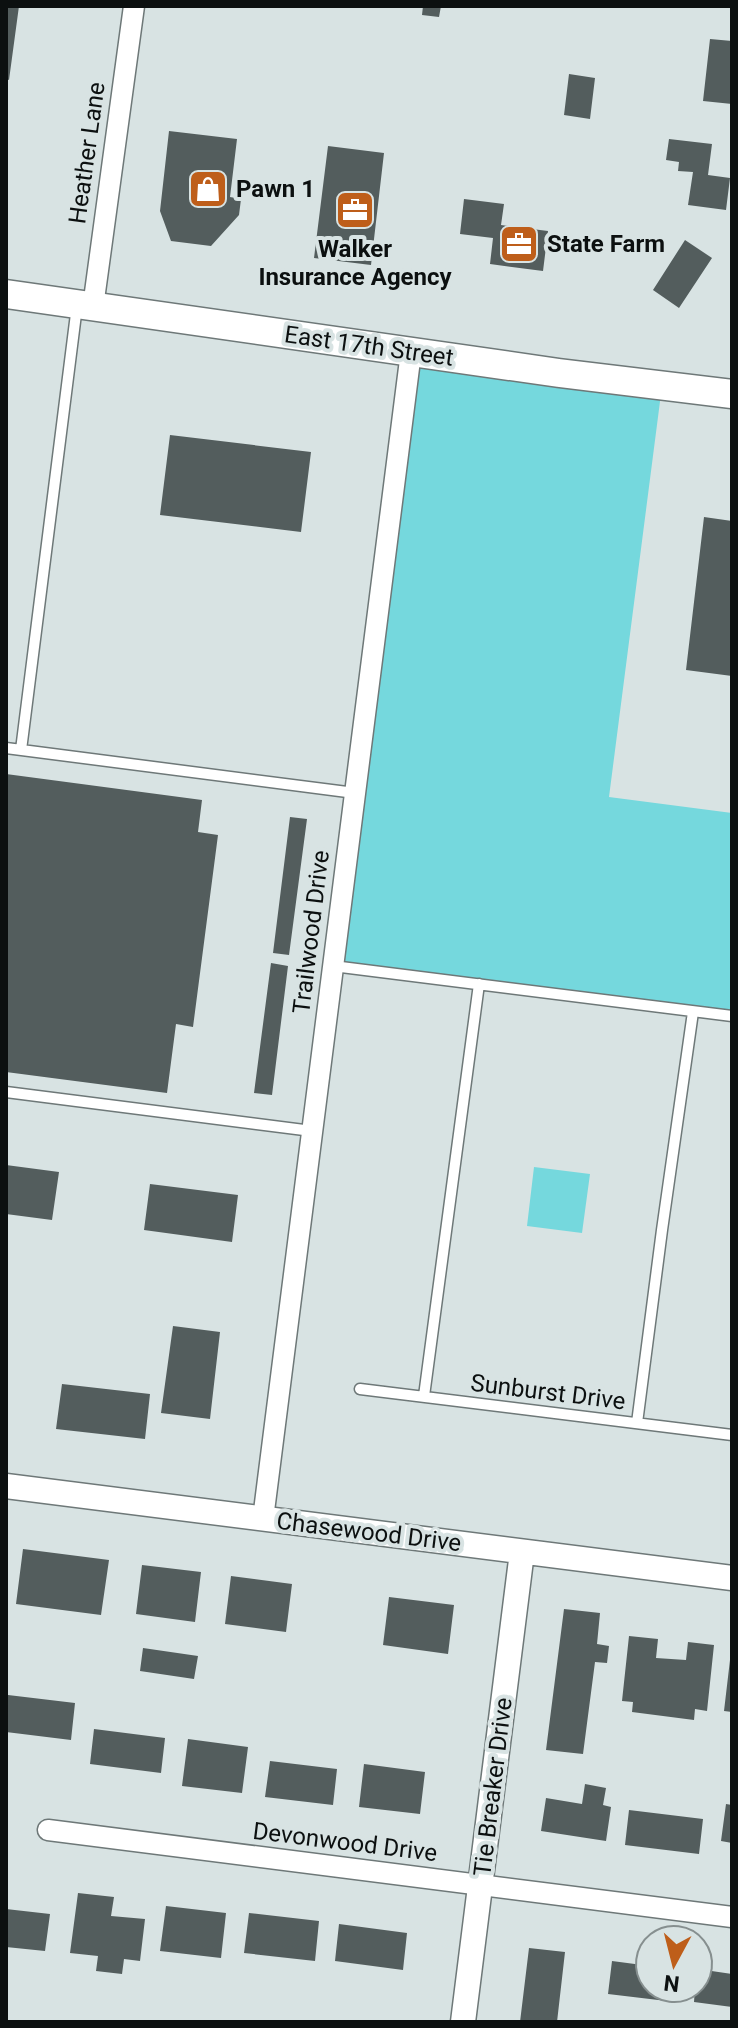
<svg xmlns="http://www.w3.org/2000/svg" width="738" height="2028" font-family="Roboto,sans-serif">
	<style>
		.green { fill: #75d8dd }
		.building { fill: #535d5d }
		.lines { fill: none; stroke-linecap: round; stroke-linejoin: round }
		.service-casing { stroke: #6e7878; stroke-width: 13 }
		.minor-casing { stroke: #6e7878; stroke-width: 23 }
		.tertiary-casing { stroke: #6e7878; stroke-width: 27 }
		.secondary-casing { stroke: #6e7878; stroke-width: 31 }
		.service { stroke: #fff; stroke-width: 10 }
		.minor { stroke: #fff; stroke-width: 20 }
		.tertiary { stroke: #fff; stroke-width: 24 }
		.secondary { stroke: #fff; stroke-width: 28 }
		.labels { text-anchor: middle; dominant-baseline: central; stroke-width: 8; stroke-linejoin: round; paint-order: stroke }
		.street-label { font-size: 24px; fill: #0c1010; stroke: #d8e3e3 }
		.poi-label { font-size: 24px; font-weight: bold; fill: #0c1010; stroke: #d8e3e3; text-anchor: start }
	</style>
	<rect width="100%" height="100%" fill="#d8e3e3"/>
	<path class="green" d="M411,352L662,386L609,797L732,813V1016L333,966Z
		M534,1167L590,1174L582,1233L527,1226Z"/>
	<path class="building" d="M6,6H19L9,80L6,79Z
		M423,6H441L439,17L422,15Z
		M710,39L732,41V104L703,101Z
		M569,74L595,78L590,119L564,115Z
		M169,131L237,139L230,197L241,199L239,215L211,246L171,241L160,211Z
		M669,139L712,144L708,175L730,178L726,210L688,205L693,172L678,171L679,162L666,160Z
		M328,146L384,153L371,265L314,258Z
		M464,199L504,204L501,225L548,231L543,271L490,264L493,238L460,234Z
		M685,240L712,258L679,308L653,290Z
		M170,435L311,452L301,532L160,515Z
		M704,517L732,521V676L686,670Z
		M6,774L202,800L198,832L218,835L193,1027L176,1024L167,1093L6,1072Z
		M290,817L307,819L289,955L273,953Z
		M271,963L288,966L272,1095L254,1093Z
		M6,1165L59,1172L52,1220L6,1214Z
		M150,1184L238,1195L232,1242L144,1230Z
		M173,1326L220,1332L210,1419L161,1413Z
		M62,1384L150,1394L145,1439L56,1429Z
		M23,1549L109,1560L101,1615L16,1604Z
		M142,1565L201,1572L195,1622L136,1614Z
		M231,1576L292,1584L286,1632L225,1624Z
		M389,1597L454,1605L448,1654L383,1645Z
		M564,1609L600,1613L597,1644L609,1646L607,1663L595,1662L583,1754L546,1750Z
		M629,1636L658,1639L656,1658L686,1660L688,1642L714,1645L707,1711L695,1709L694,1720L632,1712L633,1702L622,1701Z
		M143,1648L198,1656L194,1679L140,1671Z
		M730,1660H732V1712L724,1711Z
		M8,1695L75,1703L71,1740L6,1732Z
		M94,1729L165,1738L161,1773L90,1764Z
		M188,1739L248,1747L242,1793L182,1786Z
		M270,1761L337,1769L333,1805L265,1797Z
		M364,1764L425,1772L420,1814L359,1807Z
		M585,1784L606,1788L603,1805L611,1807L606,1841L541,1831L546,1798L582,1804Z
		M726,1804L732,1805V1843L721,1841Z
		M629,1810L703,1819L699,1854L625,1845Z
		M78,1893L114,1897L111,1916L145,1919L140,1961L124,1959L122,1974L96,1971L98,1956L70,1953Z
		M166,1906L226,1913L221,1958L160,1951Z
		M6,1909L50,1914L45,1951L6,1947Z
		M249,1913L319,1921L315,1961L244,1953Z
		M339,1924L407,1933L403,1970L335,1961Z
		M529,1948L565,1952L557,2022H520Z
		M612,1961L650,1966V1988H677L675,2002L608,1994Z
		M698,1969L732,1974V2007L694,2002L695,1988H698Z"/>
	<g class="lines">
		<defs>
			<path id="service" d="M6,748L355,793
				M21,750L77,306
				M333,966L732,1016
				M6,1092L312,1131
				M360,1389L732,1435
				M424,1396L479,984
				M637,1423L662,1230L693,1012"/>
			<path id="minor" d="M93,307L134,6
				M263,1519L411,352
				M48,1830L732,1917"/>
			<path id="tertiary" d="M6,1486L732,1578
				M463,2022L522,1552"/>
			<path id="secondary" d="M6,294L559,373L732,394"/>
		</defs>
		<use href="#service" class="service-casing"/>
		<use href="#minor" class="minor-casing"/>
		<use href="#tertiary" class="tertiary-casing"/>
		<use href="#secondary" class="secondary-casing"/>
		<use href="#service" class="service"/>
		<use href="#minor" class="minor"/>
		<use href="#tertiary" class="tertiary"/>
		<use href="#secondary" class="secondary"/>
	</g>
	<defs>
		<symbol id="shop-square" viewBox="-11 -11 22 22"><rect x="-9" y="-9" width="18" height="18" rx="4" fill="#be5e1a" stroke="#d8e3e3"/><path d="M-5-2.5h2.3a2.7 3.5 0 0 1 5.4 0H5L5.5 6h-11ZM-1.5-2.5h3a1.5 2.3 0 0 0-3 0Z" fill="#fff"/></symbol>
		<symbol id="office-square" viewBox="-11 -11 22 22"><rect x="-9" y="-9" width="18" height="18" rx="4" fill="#be5e1a" stroke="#d8e3e3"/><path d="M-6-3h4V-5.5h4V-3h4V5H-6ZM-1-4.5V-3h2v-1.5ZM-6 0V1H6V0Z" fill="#fff"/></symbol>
	</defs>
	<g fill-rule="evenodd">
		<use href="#shop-square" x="186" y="167" width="44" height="44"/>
		<use href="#office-square" x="333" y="188" width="44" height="44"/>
		<use href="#office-square" x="497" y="222" width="44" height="44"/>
	</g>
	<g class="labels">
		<g class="street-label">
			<text transform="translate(87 153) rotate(-82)">Heather Lane</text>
			<text transform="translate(369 346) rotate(8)">East 17th Street</text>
			<text transform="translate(311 932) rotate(-83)">Trailwood Drive</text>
			<text transform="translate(548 1392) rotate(7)">Sunburst Drive</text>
			<text transform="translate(369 1532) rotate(7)">Chasewood Drive</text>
			<text transform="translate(493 1787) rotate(-83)">Tie Breaker Drive</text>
			<text transform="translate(345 1842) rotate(7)">Devonwood Drive</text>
		</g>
		<g class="poi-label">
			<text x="236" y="189">Pawn 1</text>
			<text x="547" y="244">State Farm</text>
			<text x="355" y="249" text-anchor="middle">Walker<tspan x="355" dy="28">Insurance Agency</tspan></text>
		</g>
	</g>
	<rect width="738" height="2028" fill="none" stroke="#0c1010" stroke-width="16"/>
	<g transform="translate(674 1964) rotate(187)"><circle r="38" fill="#d8e3e3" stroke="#868f8f" stroke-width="2"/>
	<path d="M0-6L14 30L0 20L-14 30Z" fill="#be5e1a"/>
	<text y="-12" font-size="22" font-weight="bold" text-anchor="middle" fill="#0c1010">N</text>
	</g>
</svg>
